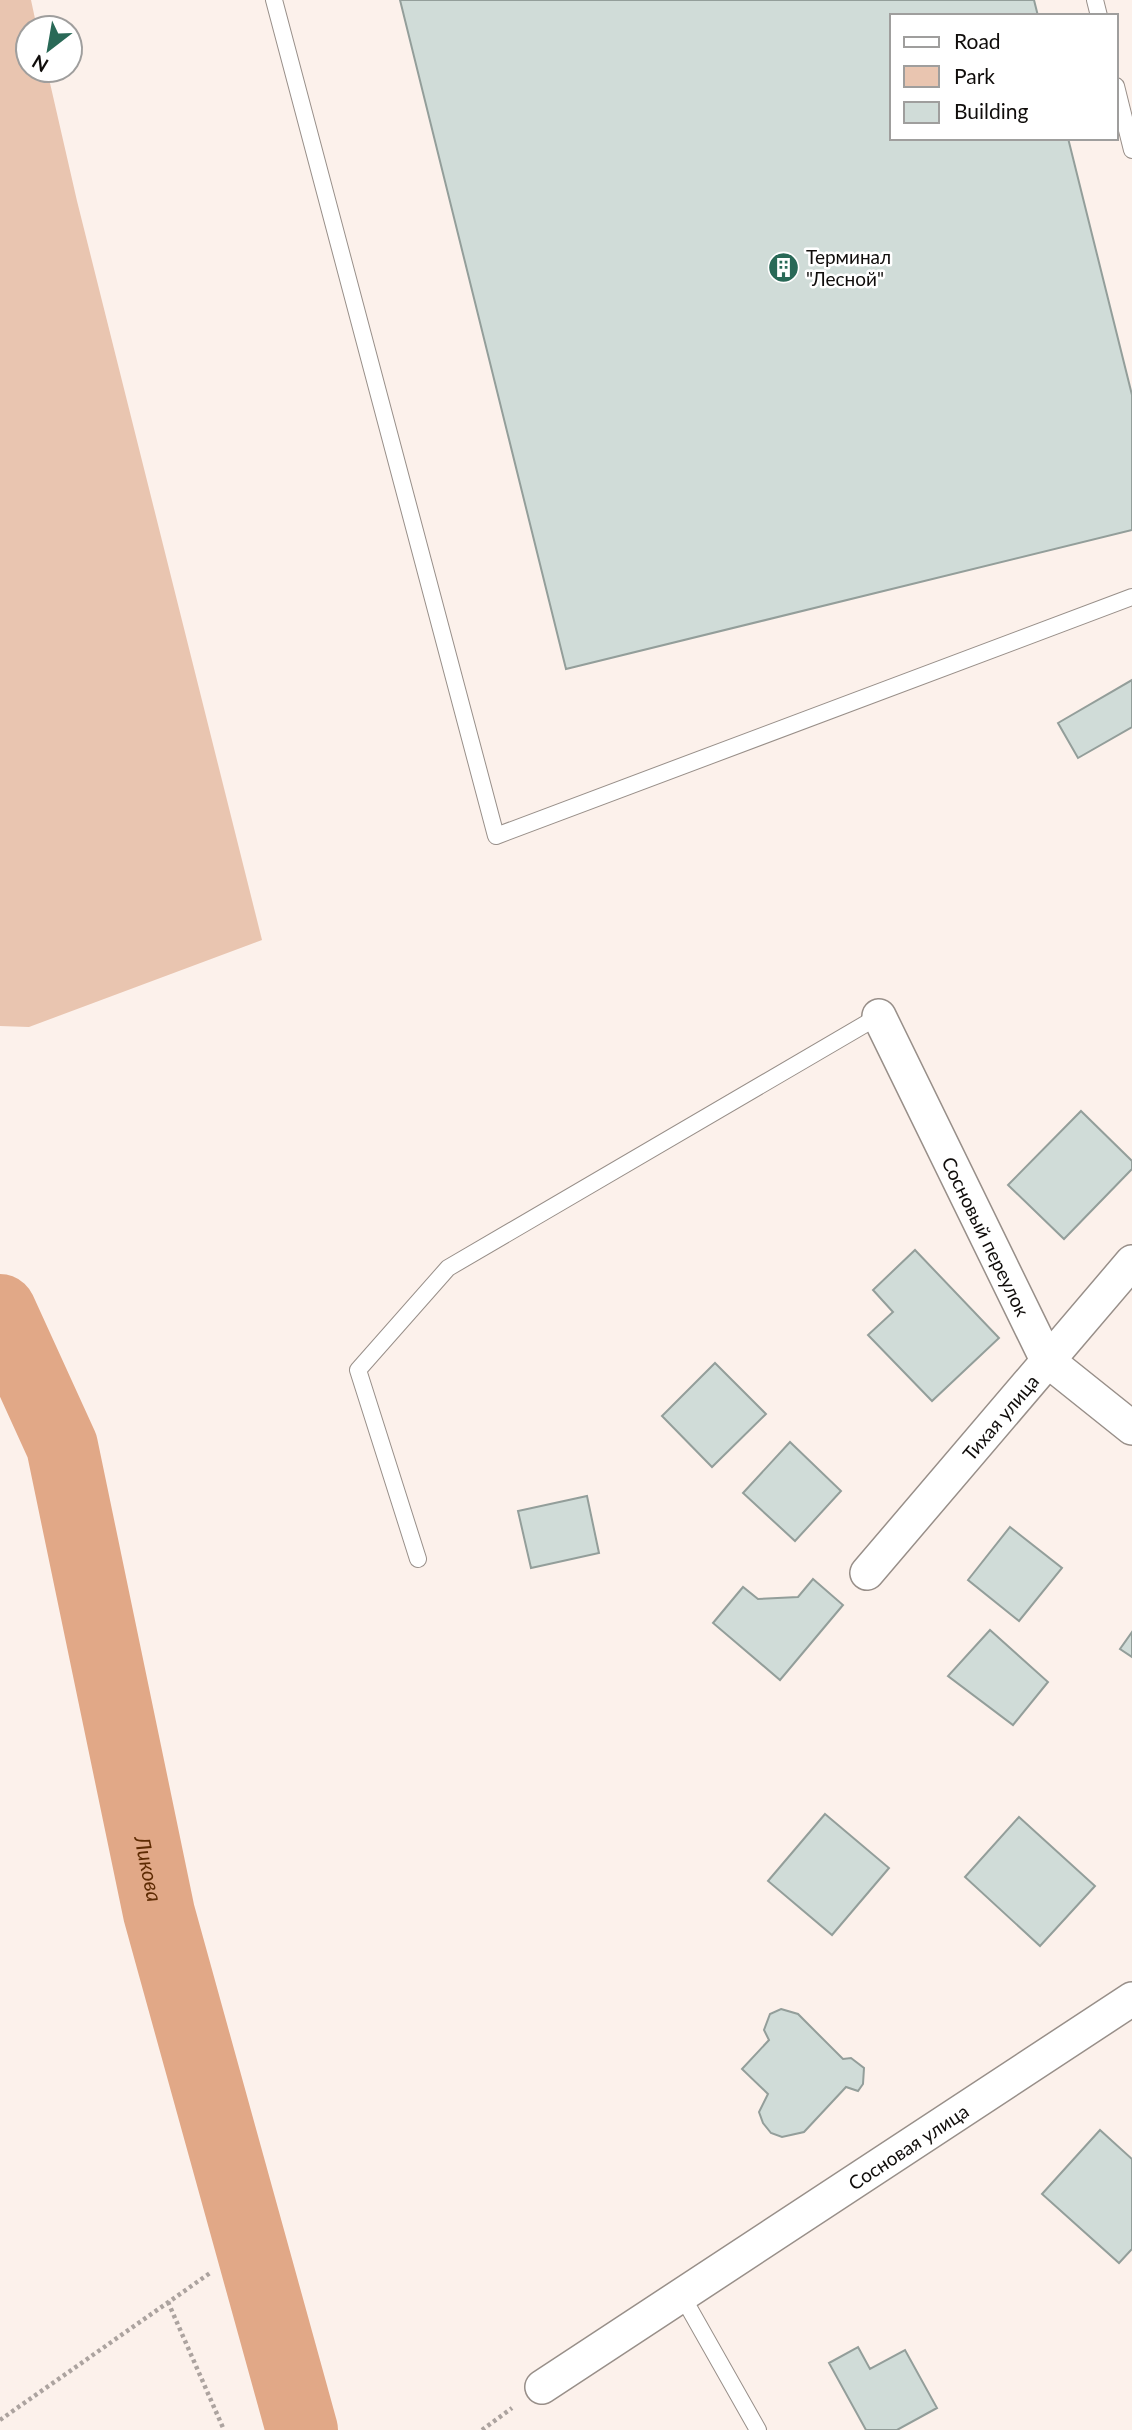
<svg xmlns="http://www.w3.org/2000/svg" width="1132" height="2430" font-family="Lato,sans-serif">
	<style>
		.green { fill: #e9c5b0 }
		.lines { fill: none; stroke-linecap: round; stroke-linejoin: round }
		.river { stroke: #e1a887; stroke-width: 72 }
		.building { fill: #d0dcd8; stroke: #939e9a; stroke-width: 2 }
		.lane-casing { stroke: #988f89; stroke-width: 18 }
		.street-casing { stroke: #988f89; stroke-width: 36 }
		.path { stroke: #aca39f; stroke-width: 4.5; stroke-dasharray: 3.5 3.5; stroke-linecap: butt }
		.lane { stroke: #fff; stroke-width: 16 }
		.street { stroke: #fff; stroke-width: 33 }
		.labels { text-anchor: middle; dominant-baseline: central; stroke-width: 5; stroke-linejoin: round; paint-order: stroke }
		.poi-label { font-size: 19px; fill: #100d0b; stroke: #fff; text-anchor: start }
		.street-label { font-size: 19px; fill: #100d0b; stroke: #fff }
		.water-label { font-size: 21px; font-style: italic; fill: #5e2b03; stroke: #fff }
	</style>
	<rect width="100%" height="100%" fill="#fcf1eb"/>
	<path class="green" d="M0,0H31L37,28H28V70H47L77,201L262,940L29,1027L0,1026Z"/>
	<g class="lines">
		<path class="river" id="s1" d="M0,1310L62,1446L159,1913L302,2430"/>
	</g>
	<path class="building" d="M400,0H1034L1038,16H892V138H1068L1132,395V530L566,669Z
		M1132,680V727L1078,758L1058,723Z
		M1081,1111L1132,1161V1169L1064,1239L1008,1185Z
		M915,1250L999,1338L932,1401L868,1335L893,1312L873,1290Z
		M715,1363L766,1414L712,1467L662,1416Z
		M790,1442L841,1491L795,1541L743,1493Z
		M587,1496L599,1553L531,1568L518,1511Z
		M1010,1527L1062,1568L1019,1621L968,1580Z
		M813,1579L843,1605L780,1680L713,1623L743,1587L758,1599L798,1597Z
		M990,1630L1048,1682L1013,1725L948,1676Z
		M1132,1632V1657L1120,1649Z
		M825,1814L889,1868L832,1935L768,1881Z
		M1019,1817L1095,1886L1040,1946L965,1877Z
		M781,2009L798,2014L843,2059L851,2058L864,2068L863,2084L858,2091L846,2087L804,2132L782,2137L771,2133L763,2123L759,2112L768,2094L742,2069L769,2040L764,2030L770,2014Z
		M1100,2130L1132,2159V2249L1119,2263L1042,2194Z
		M858,2347L870,2369L905,2350L937,2408L897,2430H866L829,2363Z"/>
	<g class="lines">
		<defs>
			<path id="lane" d="M274,0L496,836L1132,597
				M1095,0L1099,16
				M1116,86L1132,150
				M418,1559L358,1370L448,1268L879,1016
				M681,2294L758,2430"/>
			<g id="street">
				<path id="s2" d="M879,1016L1047,1360L1132,1428"/>
				<path id="s3" d="M867,1573L1132,1262"/>
				<path id="s4" d="M542,2387L1132,1999"/>
			</g>
		</defs>
		<use href="#lane" class="lane-casing"/>
		<use href="#street" class="street-casing"/>
		<path class="path" d="M168,2302L224,2430
			M0,2420L210,2273
			M482,2430L512,2408"/>
		<use href="#lane" class="lane"/>
		<use href="#street" class="street"/>
	</g>
	<defs>
		<symbol id="building-disc" viewBox="-11 -11 22 22"><circle r="9.5" fill="#296957" stroke="#fff"/><path d="M-4-6H4V6H1V3H-1V6H-4ZM-2.5-4.3h1.7v1.8h-1.7ZM.8-4.3h1.7v1.8H.8ZM-2.5-1h1.7V.8h-1.7ZM.8-1h1.7V.8H.8Z" fill="#fff"/></symbol>
	</defs>
	<g fill-rule="evenodd">
		<use href="#building-disc" x="766" y="250" width="35" height="35"/>
	</g>
	<g class="labels">
		<g class="poi-label">
			<text x="806" y="256">Терминал<tspan x="806" dy="22">"Лесной"</tspan></text>
		</g>
		<g class="street-label">
			<text stroke="none"><textPath href="#s2" startOffset="245">Сосновый переулок</textPath></text>
			<text stroke="none"><textPath href="#s3" startOffset="205">Тихая улица</textPath></text>
			<text stroke="none"><textPath href="#s4" startOffset="438">Сосновая улица</textPath></text>
		</g>
		<g class="water-label">
			<text stroke="none"><textPath href="#s1" startOffset="581">Ликова</textPath></text>
		</g>
	</g>
	<rect x="890" y="14" width="228" height="126" fill="#ffffff" stroke="#9f9e9d" stroke-width="2"/>
	<rect x="904" y="37" width="35" height="10" fill="#ffffff" stroke="#9f9e9d" stroke-width="2"/>
	<text x="954" y="49" font-size="21" fill="#100d0b">Road</text>
	<rect x="904" y="66" width="35" height="21" fill="#e9c5b0" stroke="#9f9e9d" stroke-width="2"/>
	<text x="954" y="84" font-size="21" fill="#100d0b">Park</text>
	<rect x="904" y="102" width="35" height="21" fill="#d0dcd8" stroke="#9f9e9d" stroke-width="2"/>
	<text x="954" y="119" font-size="21" fill="#100d0b">Building</text>
	<g transform="translate(49 49) rotate(211)"><circle r="33" fill="#ffffff" stroke="#9f9e9d" stroke-width="2"/>
	<path d="M0-5L12 26L0 18L-12 26Z" fill="#296957"/>
	<text y="-10" font-size="19" font-weight="bold" text-anchor="middle" fill="#100d0b">N</text>
	</g>
</svg>
